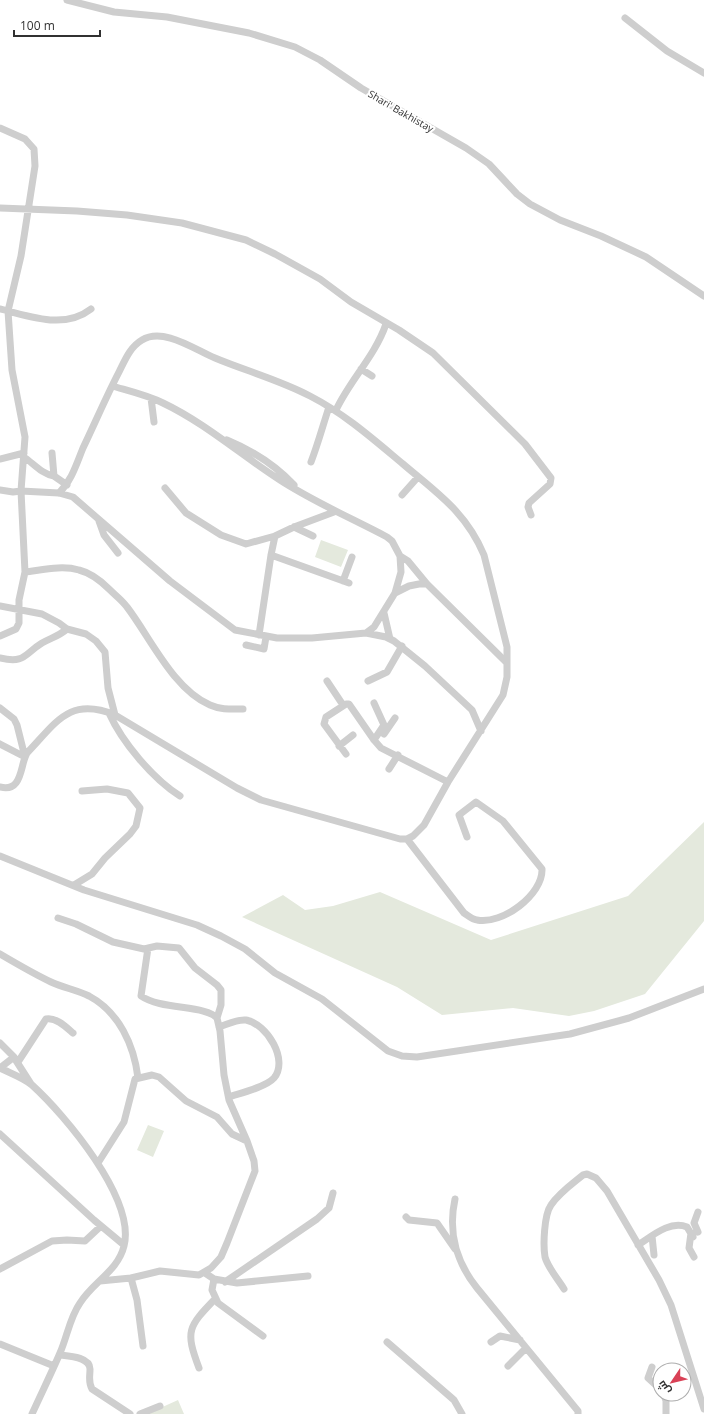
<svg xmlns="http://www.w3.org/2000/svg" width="704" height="1414" font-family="'Open Sans',Cairo,sans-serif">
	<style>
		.green { fill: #e4e9dd }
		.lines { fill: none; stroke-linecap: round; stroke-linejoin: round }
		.minor { stroke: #cecece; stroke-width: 7 }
		.labels { text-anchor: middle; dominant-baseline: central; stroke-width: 4; stroke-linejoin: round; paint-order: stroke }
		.street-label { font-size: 10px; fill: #313131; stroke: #fff }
	</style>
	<rect width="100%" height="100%" fill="#fff"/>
	<path class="green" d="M321,540L348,550L341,567L315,557Z
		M704,822V921L645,994L594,1011L569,1016L513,1008L442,1015L397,987L242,917L283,895L305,910L333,906L380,892L491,940L628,896Z
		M148,1125L164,1131L153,1157L137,1150Z
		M178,1400L184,1414H147Z"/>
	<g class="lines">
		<path class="minor" d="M67,0L114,12L167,17L249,33L295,47L320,60L361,88L466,148L489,164L517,194L530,204L560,220L601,236L646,257L704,296
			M625,18L667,51L704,73
			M0,128L25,139L34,149L35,166L21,256L8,311L12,370L25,437L21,491L13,492L0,490
			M0,208L77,211L127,215L182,223L246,240L275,254L320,279L351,302L399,330L433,353L525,444L551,478L550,484L529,503L528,507L531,515
			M0,309C30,316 64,330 91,309
			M361,369L372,376
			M112,386C129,391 147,395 163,403C205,423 241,455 280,480C314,502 351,518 387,537L392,541L400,556L408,561L427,584L506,662
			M151,398L154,422
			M336,410C350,380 375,356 386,324
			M227,440C251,450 276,466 294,485
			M52,453L54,476L67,485
			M24,457C34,464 42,474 54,476
			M0,459L24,453
			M311,462C318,444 323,425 329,407
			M165,488L186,513L221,535L246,544L275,536
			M402,495L418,477
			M99,521L104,535L118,553
			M294,527L313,536
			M271,555L349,583
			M25,572C42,570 62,565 79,570C91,573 101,581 109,589C115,595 122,600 127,607C150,637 173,689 210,705C221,710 232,709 243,709
			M343,581L352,557
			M395,593L401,572L400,556
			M0,606L42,614L59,623L67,629L86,634L96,641L105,652L108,688L115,715
			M384,613L390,639
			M366,633L374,627L395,593L409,586L419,584H427
			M259,635L271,555L275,536L294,527L334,512
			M0,636L16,629L19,623V600L25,572L21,491L59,493L73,497L170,581L235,630L277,638H312L366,633L386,637L394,641L425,666L472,710L481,731
			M246,645L264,649L266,637
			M0,658C25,664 24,654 42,643C51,638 59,636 67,629
			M327,681L343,705
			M368,681L387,672L402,646
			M0,708L14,719L17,725L25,757
			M109,713C122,742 153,779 180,796
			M384,734L395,718
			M374,740L384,725L374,703
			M0,744L25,757
			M339,746L353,735
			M346,754L324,724L326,717L346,704H349L374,740L381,748L448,782
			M389,769L398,755
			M0,787C23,793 20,764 27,753C56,723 69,696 115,715L237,788L261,800L400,839H407L413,836L424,825L448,782L503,695L507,677V647L484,555C466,512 437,493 403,464C373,439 345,414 310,396C280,380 246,371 215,358C194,349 163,327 142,340C130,347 125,360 119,372C106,397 95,423 83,448C76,465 72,480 59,493
			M407,839L464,913C467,915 473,920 477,920C502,925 543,895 542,869L503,821L476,802L459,815L467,837
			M0,856L84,890L197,925L221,936L245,949L275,973L322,999L388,1051L402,1056L417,1057L570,1034L629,1018L704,989
			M74,885L92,874L105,858L130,834L136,826L140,808L128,793L107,789L82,791
			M58,918L76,924L113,942L144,949L157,946L179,948L195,968L217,985L221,990V1005L217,1018L220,1031L224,1075L229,1100L247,1141
			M148,948L141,996C161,1010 206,1005 217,1018
			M0,954C17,964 34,974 51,982C64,988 77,990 89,996C119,1012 134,1045 138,1078
			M219,1027C228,1024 237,1019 246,1020C267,1024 289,1060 274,1078C266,1087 241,1093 229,1097
			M0,1043L14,1057L0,1068
			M15,1059L31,1084
			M18,1062L46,1019C56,1017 66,1027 73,1033
			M0,1068C10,1073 24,1078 32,1085C65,1115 136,1199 124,1246C118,1271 93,1282 80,1303C70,1317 67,1337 60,1353C51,1374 41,1394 32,1414
			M0,1134L94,1220L124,1245
			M98,1163L124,1122L135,1079L152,1075L159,1077L186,1101L217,1117L232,1134L247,1141L254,1161L255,1171L227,1243L221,1257L211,1268L199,1275L160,1271L131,1278L100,1281
			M455,1199C448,1231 456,1262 477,1288L578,1411V1414
			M406,1217L409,1220L437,1223L455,1249
			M698,1232L694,1223L698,1212
			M691,1233L689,1248L694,1257
			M652,1236L654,1255
			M638,1245C652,1236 670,1220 687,1227L693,1237
			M0,1269L52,1241L67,1240L85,1241L101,1226
			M205,1273L214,1279L237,1283L308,1276
			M131,1278L137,1300L143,1346
			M214,1279L212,1290L218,1303L263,1336
			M225,1282L317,1219L329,1208L333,1193
			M564,1289C558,1279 548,1268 545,1257C543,1245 544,1215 551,1205C559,1193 572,1184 583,1175L587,1174L596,1178L607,1191L659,1280L671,1305L704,1409
			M387,1342L454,1400L462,1414
			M491,1342L500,1336L520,1340
			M0,1344L54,1366
			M60,1355C69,1356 90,1357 90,1369C90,1377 88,1382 92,1389L130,1414
			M508,1366L526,1348
			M652,1367L648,1378L660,1389
			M199,1368C185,1331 188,1327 215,1299
			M664,1394L666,1401V1414
			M140,1414L160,1406"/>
	</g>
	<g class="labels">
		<g class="street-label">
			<text transform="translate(401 111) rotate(30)">Shari' Bakhistay</text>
		</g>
	</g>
	<g transform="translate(672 1382) rotate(235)"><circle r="19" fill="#ffffff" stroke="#adadad"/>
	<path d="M0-3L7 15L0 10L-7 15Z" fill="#d94156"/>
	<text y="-6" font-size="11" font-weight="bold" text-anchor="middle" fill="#313131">ش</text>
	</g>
	<path d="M14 30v6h86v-6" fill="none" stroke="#313131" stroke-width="2"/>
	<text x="20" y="30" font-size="12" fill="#313131" stroke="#ffffff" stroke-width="3" paint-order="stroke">100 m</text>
</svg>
